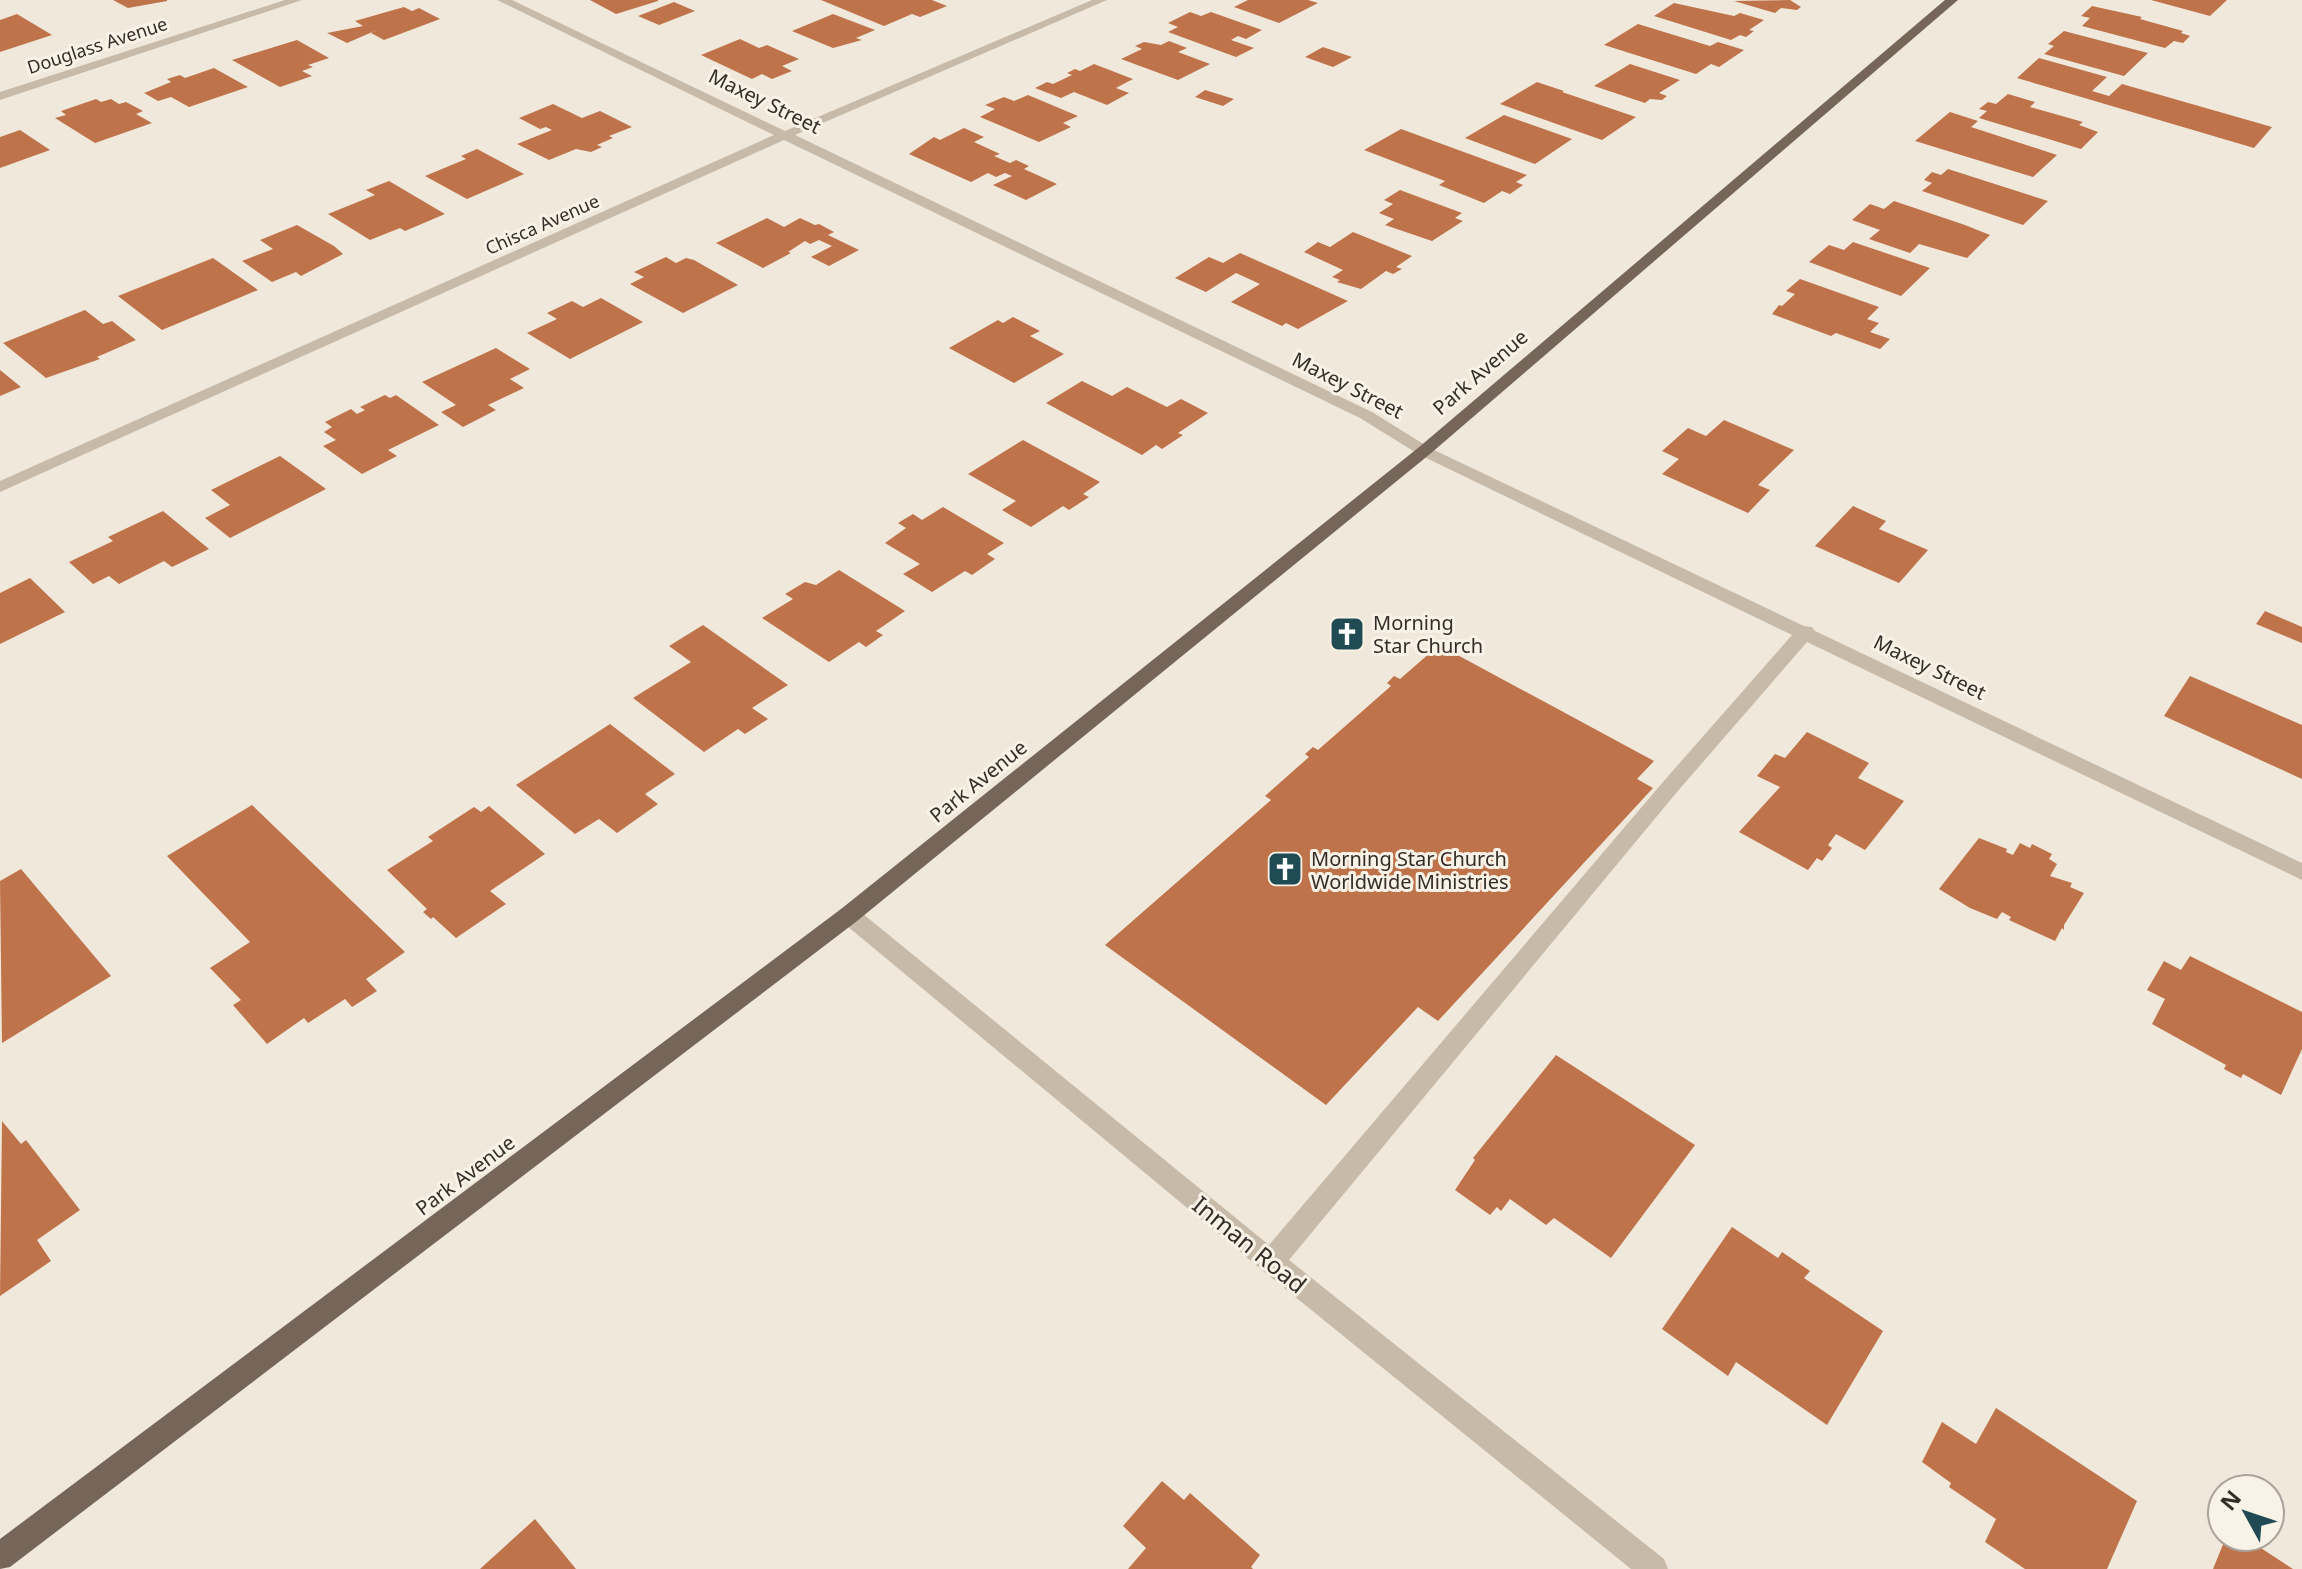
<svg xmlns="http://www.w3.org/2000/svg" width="2302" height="1569" font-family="'Noto Sans',sans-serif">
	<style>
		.building { fill: #bf734b }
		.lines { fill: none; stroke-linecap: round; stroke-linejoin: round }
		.minor { fill: #c8baa8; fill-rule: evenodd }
		.major { fill: #76665a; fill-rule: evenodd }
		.labels { text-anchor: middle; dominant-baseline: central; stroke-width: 6; stroke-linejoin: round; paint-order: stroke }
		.far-street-label { font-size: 18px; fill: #352d28; stroke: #f8f2e7 }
		.street-label { font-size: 20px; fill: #352d28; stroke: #f8f2e7 }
		.poi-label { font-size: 20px; fill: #352d28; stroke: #f8f2e7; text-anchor: start }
		.near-street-label { font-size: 24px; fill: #352d28; stroke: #f8f2e7 }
	</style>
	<rect width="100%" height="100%" fill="#f0e9db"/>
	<path class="building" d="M113,0H167V1L128,8Z
		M590,0H658V1L616,14Z
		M821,0H932L947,6L920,17L912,14L884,26Z
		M1248,0H1308L1318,3L1279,23L1234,7Z
		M1790,0L1801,7L1797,10L1781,8L1775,13L1734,1Z
		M2151,0H2227L2210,16Z
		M674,2L695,11L659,25L638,16Z
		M1674,3L1734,16L1740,13L1764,20L1749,30L1754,31L1746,37L1740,35L1731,40L1654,16Z
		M2092,6L2142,17L2140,19L2183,31L2181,33L2190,36L2183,43L2174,41L2165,48L2082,26L2090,18L2081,16Z
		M404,7L412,11L419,8L440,19L384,40L371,33L377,30L347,43L327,33L363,26L355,21Z
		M1190,12L1201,16L1211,12L1262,30L1246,39L1238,36L1231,40L1254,48L1236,57L1168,32L1178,27L1168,23Z
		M17,14L52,35L0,52V20Z
		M833,14L875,30L856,38L862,40L833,48L792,31Z
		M1638,24L1710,46L1718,42L1744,50L1719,67L1711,64L1696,74L1604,45Z
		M2064,31L2148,53L2124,76L2044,54L2054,46L2048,44Z
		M740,39L759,48L767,45L799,59L782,66L792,71L772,79L762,74L752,79L701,55Z
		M297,40L329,58L308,65L313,67L302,71L312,76L280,87L232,60Z
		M1169,41L1187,48L1178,52L1210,64L1178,80L1121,59L1142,49L1135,46L1144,42L1161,45Z
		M1323,47L1352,57L1333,67L1305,57Z
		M2039,58L2107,77L2092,91L2109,96L2122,84L2272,127L2254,148L2017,78Z
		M1094,64L1133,79L1116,88L1129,93L1107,105L1074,92L1061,98L1035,88L1047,82L1053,84L1072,75L1067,73L1075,69L1080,71Z
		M1630,64L1680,80L1659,93L1667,96L1662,100L1650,99L1645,103L1594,86Z
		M214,68L248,87L189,107L171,97L158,101L144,93L171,82L167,79L180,75L185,78Z
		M1537,82L1564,91L1562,92L1636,117L1602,140L1500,104Z
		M1205,90L1234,99L1223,106L1195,97Z
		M2008,94L2035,102L2030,107L2083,122L2079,125L2098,132L2081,149L1979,118L1987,111L1979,109L1988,102L1996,104Z
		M1028,95L1078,116L1063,123L1071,127L1039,142L980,117L995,109L985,105L1004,97L1014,101Z
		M96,99L101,102L111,99L119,104L126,102L143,111L136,114L152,123L95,143L55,118L66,115L61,111Z
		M553,104L582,118L600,111L632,127L609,136L613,138L597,145L602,147L591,152L576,149L549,160L517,144L552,130L546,127L540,129L519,118Z
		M1950,112L1978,121L1971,127L2057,155L2033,177L1915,141Z
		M1504,115L1572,139L1535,164L1465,138Z
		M964,128L984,137L974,142L1000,154L994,156L1010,163L1016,160L1029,166L1024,169L1057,184L1026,200L993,185L1012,176L1005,173L996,177L988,173L971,182L909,154L934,137L940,140Z
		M1401,129L1527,175L1516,182L1523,185L1510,194L1502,191L1484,203L1439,185L1445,181L1364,150Z
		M20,130L50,150L0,168V137Z
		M477,149L524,174L467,199L425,176L466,159L461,156Z
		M1948,169L2048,201L2023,225L1922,191L1932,183L1924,180L1932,172L1941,175Z
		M389,181L445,214L405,231L400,228L370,240L328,214L375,195L366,190Z
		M1400,190L1462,213L1455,218L1463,221L1432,241L1385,225L1394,219L1379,213L1393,204L1384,200Z
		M1894,201L1965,225L1990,235L1967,258L1919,244L1910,253L1869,239L1880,230L1852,220L1870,204L1884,209Z
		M767,218L784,227L800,218L815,225L819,224L834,232L828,235L859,250L829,266L811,257L832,246L819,240L810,244L805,241L788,252L791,253L763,268L716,243Z
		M297,225L334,246L343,254L301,276L296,272L272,282L242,261L273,249L260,240Z
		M1353,232L1412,256L1396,267L1402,269L1393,274L1386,271L1361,289L1337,282L1340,280L1332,277L1343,270L1304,252L1318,242L1330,247Z
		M1853,242L1930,268L1901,296L1809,262L1829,245L1844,250Z
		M1240,253L1348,301L1298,329L1286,323L1282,326L1231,302L1260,284L1236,273L1206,292L1175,278L1209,257L1223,263Z
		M666,257L676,263L686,258L694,260L738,285L683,313L630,284L644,277L634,272Z
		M213,258L258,290L162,330L118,296Z
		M1800,279L1879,307L1867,319L1879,323L1870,332L1890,339L1880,349L1836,333L1831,336L1772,314L1779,305L1782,306L1795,294L1786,291Z
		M601,298L643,322L570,359L527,333L557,319L547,313L572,301L583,307Z
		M85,310L103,324L112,321L136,340L97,357L100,359L46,378L3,343Z
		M1013,317L1040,331L1030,336L1064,354L1014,383L949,348L998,320L1003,323Z
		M496,348L530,369L510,379L524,388L488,405L496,410L463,427L441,412L456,405L422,382Z
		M0,370L21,387L0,396Z
		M1082,381L1112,396L1127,387L1167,407L1181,399L1208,413L1178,433L1183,435L1162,449L1156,445L1142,455L1046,403Z
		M385,395L390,398L396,395L439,425L388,450L397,456L362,474L323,446L336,440L324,432L332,427L325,422L351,409L357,414L365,410L360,407Z
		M1724,420L1794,450L1758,485L1770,490L1748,513L1662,474L1679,459L1662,451L1688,428L1706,436Z
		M1023,440L1100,482L1083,494L1089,497L1069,510L1063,506L1031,527L1002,510L1016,501L968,474Z
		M280,456L326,489L230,538L205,518L230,505L211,490Z
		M1853,506L1886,521L1879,529L1928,550L1899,583L1815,546Z
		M943,507L1004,543L987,554L995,559L972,575L965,571L932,592L903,574L920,564L885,543L906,528L898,523L913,514L922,520Z
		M163,511L209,549L172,567L164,561L119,584L109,576L93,584L69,562L113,541L108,537Z
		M839,570L905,611L876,631L883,635L866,647L859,642L829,662L762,618L793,599L785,594L805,582L816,585Z
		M30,578L65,612L0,644V593Z
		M2265,611L2302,627V643L2256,624Z
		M703,625L788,685L752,708L768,719L745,734L738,729L704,752L633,698L691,662L669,646Z
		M1439,645L1654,761L1637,779L1653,788L1438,1021L1418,1007L1326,1105L1105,945L1271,800L1265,796L1309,757L1305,754L1313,747L1318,750L1391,686L1387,683L1394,676L1400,679Z
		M2190,676L2302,725V779L2164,716Z
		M610,724L675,774L645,794L658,804L617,833L599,819L575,834L516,785Z
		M1807,732L1869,763L1858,778L1904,801L1865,850L1836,834L1828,845L1832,848L1822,861L1817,858L1808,870L1739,832L1780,787L1757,776L1775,754L1785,758Z
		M252,805L405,952L366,979L377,991L352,1007L345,999L308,1023L304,1018L267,1044L233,1005L241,1000L210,968L250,942L167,856Z
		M489,806L545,854L490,891L506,904L456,938L433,917L431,919L423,912L427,909L387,870L433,841L428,837L474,807L481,812Z
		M1979,838L2007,849L2006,852L2013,855L2020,843L2030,848L2032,844L2052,854L2049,859L2057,864L2050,876L2072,883L2070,887L2084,893L2064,925V930L2062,928L2055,941L2009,920L2011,917L2002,912L1997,919L1970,908L1939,889Z
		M21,869L111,976L2,1043L0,881Z
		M2190,956L2302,1012V1049L2281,1095L2243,1074L2241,1078L2224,1069L2226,1065L2152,1024L2165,999L2147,990L2164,961L2181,970Z
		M1556,1055L1695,1145L1611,1258L1554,1218L1546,1225L1510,1199L1501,1211L1497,1207L1490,1215L1455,1190L1475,1160L1473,1158Z
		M2,1121L21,1144L26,1140L80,1210L37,1240L51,1261L0,1296Z
		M1732,1227L1778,1258L1782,1252L1810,1271L1804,1278L1883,1331L1827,1425L1736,1362L1728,1376L1662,1329Z
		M1996,1408L2137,1501L2107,1569H2025L1985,1542L1996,1519L1949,1487L1951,1483L1922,1462L1942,1422L1976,1444Z
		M1162,1481L1184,1500L1190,1493L1260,1555L1251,1567L1253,1569H1128L1146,1548L1123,1526Z
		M535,1519L576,1569H480Z
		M2226,1537H2244L2293,1569H2213Z"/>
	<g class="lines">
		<path class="minor" d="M285,0H302L0,100V92Z
			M497,0H512L785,131L1092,0H1107L795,135L1372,412L1430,448L1804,626L1812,627L1815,631L2302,863V880L1807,642L1677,792L1289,1260L1664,1559L1668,1569H1631L1262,1270L841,921L838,915L841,909L849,907L857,909L1269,1245L1663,782L1792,635L1418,454L1360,418L784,140L0,492V481L774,135Z"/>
		<path class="major" d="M1945,0H1958L1430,454L857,921L10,1567L0,1569V1539L841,909L1418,448Z"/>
	</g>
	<defs>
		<symbol id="church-square" viewBox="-11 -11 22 22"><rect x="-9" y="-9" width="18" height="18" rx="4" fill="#204b54" stroke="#f8f2e7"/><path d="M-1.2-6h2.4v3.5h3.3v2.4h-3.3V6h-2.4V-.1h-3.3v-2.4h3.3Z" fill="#fff"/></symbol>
	</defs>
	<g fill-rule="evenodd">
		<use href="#church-square" x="1327" y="614" width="40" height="40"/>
		<use href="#church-square" x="1265" y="849" width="40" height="40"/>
	</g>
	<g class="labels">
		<g class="far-street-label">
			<text transform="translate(97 45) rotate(-18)">Douglass Avenue</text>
			<text transform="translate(542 224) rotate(-24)">Chisca Avenue</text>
		</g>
		<g class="street-label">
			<text transform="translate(765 101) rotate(26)">Maxey Street</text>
			<text transform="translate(1480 372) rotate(-41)">Park Avenue</text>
			<text transform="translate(1348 385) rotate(27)">Maxey Street</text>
			<text transform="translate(1930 667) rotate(26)">Maxey Street</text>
			<text transform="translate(978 781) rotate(-39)">Park Avenue</text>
			<text transform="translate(465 1175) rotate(-37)">Park Avenue</text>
		</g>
		<g class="poi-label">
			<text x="1373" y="622">Morning<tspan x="1373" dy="23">Star Church</tspan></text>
			<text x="1311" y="858">Morning Star Church<tspan x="1311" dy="23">Worldwide Ministries</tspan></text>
		</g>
		<g class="near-street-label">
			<text transform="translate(1250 1244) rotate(39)">Inman Road</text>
		</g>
	</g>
	<g transform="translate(2246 1513) rotate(310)"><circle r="38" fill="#f8f2e7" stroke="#aaa39b" stroke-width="2"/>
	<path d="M0-6L14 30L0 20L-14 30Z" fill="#204b54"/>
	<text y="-12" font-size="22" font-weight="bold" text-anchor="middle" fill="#352d28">N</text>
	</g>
</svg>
